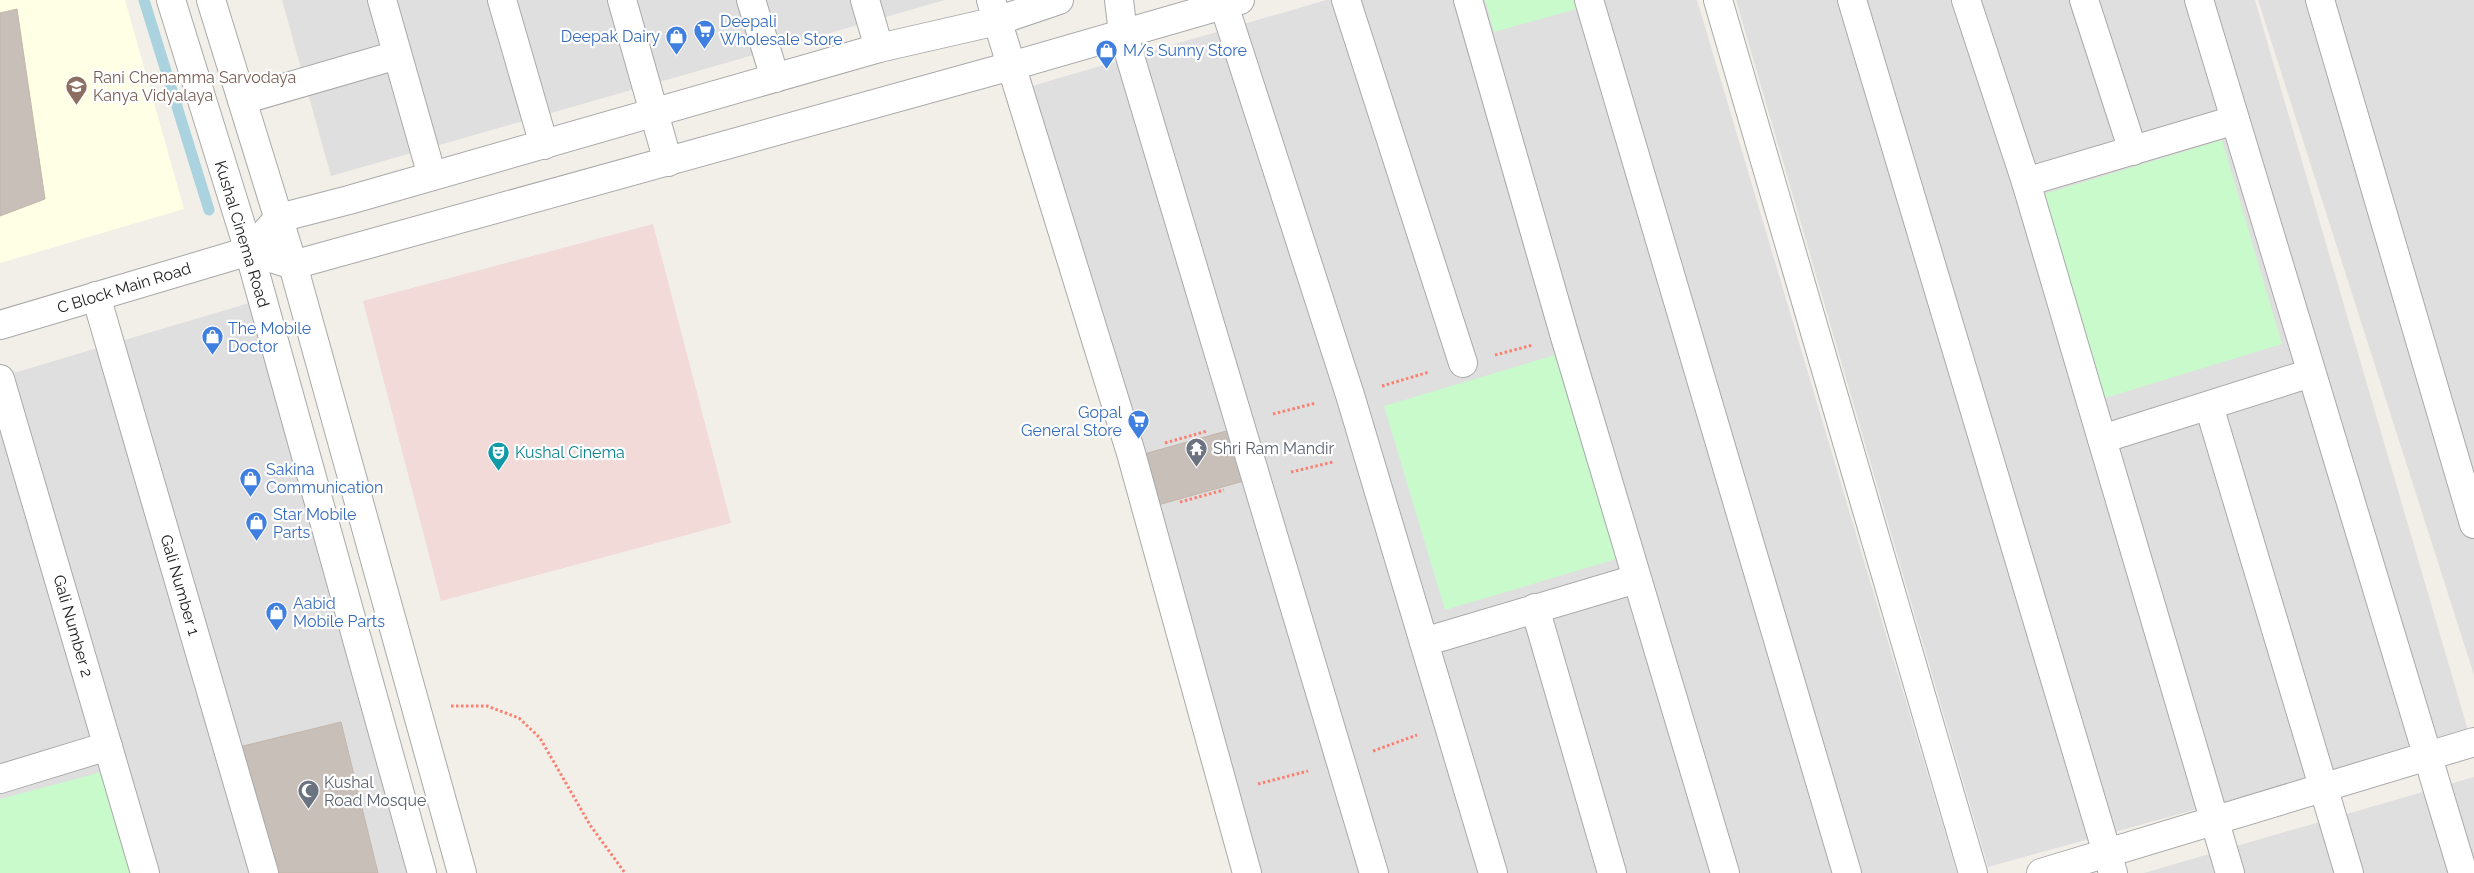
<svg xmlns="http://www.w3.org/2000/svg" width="2474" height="873" font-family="Raleway,sans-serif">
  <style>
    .residential { fill: #e0dfdf }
    .commercial { fill: #f2dad9 }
    .education { fill: #ffffe5 }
    .park { fill: #c8facc }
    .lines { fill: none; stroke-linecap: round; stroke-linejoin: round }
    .stream { stroke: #aad3df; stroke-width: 11 }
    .building { fill: #c7bfb8; stroke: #c4b6ab }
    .minor-casing { stroke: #a9a9a9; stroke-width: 30 }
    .path { stroke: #fa8072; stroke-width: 3; stroke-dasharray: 2.5 2.5; stroke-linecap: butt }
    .minor { stroke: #fff; stroke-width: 28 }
    .labels { text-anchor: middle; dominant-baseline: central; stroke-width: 4.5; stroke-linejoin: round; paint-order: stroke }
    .shop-label { font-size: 16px; fill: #366cbe; stroke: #fff; text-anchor: start }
    .education-label { font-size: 16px; fill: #785e54; stroke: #fff; text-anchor: start }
    .street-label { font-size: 16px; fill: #222; stroke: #fff }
    .worship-label { font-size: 16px; fill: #5b616d; stroke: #fff; text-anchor: start }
    .culture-label { font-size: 16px; fill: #0d838f; stroke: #fff; text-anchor: start }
  </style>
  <rect width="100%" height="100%" fill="#f2efe9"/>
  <g class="residential">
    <path d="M282 0H945L331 176Z"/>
    <path d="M1326 0H1697L1957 873H1259L1032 86Z"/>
    <path d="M1736 0H2255L2469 734 1988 867Z"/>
    <path d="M2258 0H2474V675Z"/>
    <path d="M266 298 420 873H0V377Z"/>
    <path d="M2474 777V873H2144Z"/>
  </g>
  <path class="commercial" d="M653 224 731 523 441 601 363 301Z"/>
  <path class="education" d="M0 0H125L184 209 0 263Z"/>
  <g class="park">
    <path d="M1485 0H1577L1580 8 1494 32Z"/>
    <path d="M2222 140 2282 344 2105 398 2044 194Z"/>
    <path d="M1562 353 1623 557 1445 610 1384 406Z"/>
    <path d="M102 772 134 873H0V799Z"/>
  </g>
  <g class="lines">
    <path class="stream" d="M144 0 209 210"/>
  </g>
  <g class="building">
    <path d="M17 9 45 199 0 216V13Z"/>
    <path d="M1237 428 1251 479 1158 505 1144 454Z"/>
    <path d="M341 722 378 873H270L239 747Z"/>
  </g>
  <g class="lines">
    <defs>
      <g id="minor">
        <path d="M171 0 249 251 422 873"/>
        <path d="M211 0 293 265 462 873"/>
        <path d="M382 0 432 176"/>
        <path d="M502 0 544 145"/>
        <path d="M622 0 668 162"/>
        <path d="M751 0 775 78"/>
        <path d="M865 0 879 48"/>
        <path d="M991 0 1131 453 1247 873"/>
        <path d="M1119 0 1123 33 1374 873"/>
        <path d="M1346 0 1463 363"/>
        <path d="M1468 0 1565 337 1725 873"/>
        <path d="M1589 0 1847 873"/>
        <path d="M1718 0 1973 873"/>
        <path d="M1852 0 2113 873"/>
        <path d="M1966 0 2026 182 2230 873"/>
        <path d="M2084 0 2133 151"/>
        <path d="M2199 0 2463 873"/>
        <path d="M2320 0 2474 524"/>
        <path d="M1224 5 1350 395 1493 873"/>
        <path d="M242 100 397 55"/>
        <path d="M2026 182 2235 120"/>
        <path d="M267 231 279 218 349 200 879 48 997 21 1059 0"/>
        <path d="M249 251 293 265 1011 66 1240 0"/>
        <path d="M96 296 264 873"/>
        <path d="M0 325 249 251"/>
        <path d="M0 379 145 873"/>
        <path d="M2209 406 2349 873"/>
        <path d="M2102 439 2311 373"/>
        <path d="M1535 608 1612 873"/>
        <path d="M1424 642 1636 579"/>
        <path d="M0 779 108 746"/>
        <path d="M2041 873 2474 742"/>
      </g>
    </defs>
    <use href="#minor" class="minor-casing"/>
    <g class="path">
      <path d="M1495 355 1533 345"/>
      <path d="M1382 386 1429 372"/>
      <path d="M1273 414 1316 403"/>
      <path d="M1165 443 1207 431"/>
      <path d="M1291 472 1333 462"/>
      <path d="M1180 502 1224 490"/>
      <path d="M451 706H487L519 718 540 738 590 825 625 873"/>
      <path d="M1373 751 1417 735"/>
      <path d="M1258 784 1308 771"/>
    </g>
    <use href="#minor" class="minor"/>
  </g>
  <defs>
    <symbol id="supermarket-pin" viewBox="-11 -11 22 30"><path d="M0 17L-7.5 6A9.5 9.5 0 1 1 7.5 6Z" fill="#3f7fe0" stroke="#fff"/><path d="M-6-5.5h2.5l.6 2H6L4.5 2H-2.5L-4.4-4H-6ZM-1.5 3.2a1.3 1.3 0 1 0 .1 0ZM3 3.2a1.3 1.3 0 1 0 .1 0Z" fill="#fff"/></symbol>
    <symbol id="shop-pin" viewBox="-11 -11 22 30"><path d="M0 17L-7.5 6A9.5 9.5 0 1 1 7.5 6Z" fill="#3f7fe0" stroke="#fff"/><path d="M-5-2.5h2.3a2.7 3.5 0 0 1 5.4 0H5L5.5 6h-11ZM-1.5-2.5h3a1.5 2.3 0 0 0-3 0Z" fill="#fff"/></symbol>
    <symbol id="school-pin" viewBox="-11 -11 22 30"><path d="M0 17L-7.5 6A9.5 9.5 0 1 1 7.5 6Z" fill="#8d6e63" stroke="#fff"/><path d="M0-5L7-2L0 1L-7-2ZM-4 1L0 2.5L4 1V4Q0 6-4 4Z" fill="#fff"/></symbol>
    <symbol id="temple-pin" viewBox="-11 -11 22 30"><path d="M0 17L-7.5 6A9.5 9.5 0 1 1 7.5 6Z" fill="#6b7280" stroke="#fff"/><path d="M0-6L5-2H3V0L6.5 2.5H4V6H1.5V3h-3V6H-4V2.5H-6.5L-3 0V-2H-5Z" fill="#fff"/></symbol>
    <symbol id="theatre-pin" viewBox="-11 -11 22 30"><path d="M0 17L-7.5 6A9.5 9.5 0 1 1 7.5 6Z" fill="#0f9aa8" stroke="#fff"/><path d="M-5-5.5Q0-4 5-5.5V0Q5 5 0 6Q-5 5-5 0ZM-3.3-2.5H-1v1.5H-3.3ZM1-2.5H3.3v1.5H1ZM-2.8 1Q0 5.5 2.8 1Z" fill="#fff"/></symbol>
    <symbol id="mosque-pin" viewBox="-11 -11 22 30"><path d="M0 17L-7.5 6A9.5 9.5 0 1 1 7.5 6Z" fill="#6b7280" stroke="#fff"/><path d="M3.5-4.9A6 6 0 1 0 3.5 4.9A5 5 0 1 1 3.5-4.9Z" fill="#fff"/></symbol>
  </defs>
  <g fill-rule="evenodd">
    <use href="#supermarket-pin" x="692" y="18" width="25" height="34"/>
    <use href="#shop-pin" x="664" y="24" width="25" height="34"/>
    <use href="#shop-pin" x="1094" y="38" width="25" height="34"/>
    <use href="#school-pin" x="64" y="74" width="25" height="34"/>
    <use href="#shop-pin" x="200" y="324" width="25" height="34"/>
    <use href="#supermarket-pin" x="1126" y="408" width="25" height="34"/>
    <use href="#temple-pin" x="1184" y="436" width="25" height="34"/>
    <use href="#theatre-pin" x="486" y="440" width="25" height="34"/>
    <use href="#shop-pin" x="238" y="466" width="25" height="34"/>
    <use href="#shop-pin" x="244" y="510" width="25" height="34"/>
    <use href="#shop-pin" x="264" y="600" width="25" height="34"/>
    <use href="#mosque-pin" x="296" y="778" width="25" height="34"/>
  </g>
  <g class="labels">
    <g class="shop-label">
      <text x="720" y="21">Deepali<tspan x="720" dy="18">Wholesale Store</tspan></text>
      <text x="660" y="36" text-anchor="end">Deepak Dairy</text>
      <text x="1123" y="50">M/s Sunny Store</text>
      <text x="228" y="328">The Mobile<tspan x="228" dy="18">Doctor</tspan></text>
      <text x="1122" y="412" text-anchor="end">Gopal<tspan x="1122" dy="18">General Store</tspan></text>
      <text x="266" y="469">Sakina<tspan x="266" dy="18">Communication</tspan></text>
      <text x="273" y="514">Star Mobile<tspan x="273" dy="18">Parts</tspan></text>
      <text x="293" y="603">Aabid<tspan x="293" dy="18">Mobile Parts</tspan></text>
    </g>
    <g class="education-label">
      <text x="93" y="77">Rani Chenamma Sarvodaya<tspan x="93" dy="18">Kanya Vidyalaya</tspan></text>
    </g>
    <g class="street-label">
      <text transform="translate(242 234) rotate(73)">Kushal Cinema Road</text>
      <text transform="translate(124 288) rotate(-17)">C Block Main Road</text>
      <text transform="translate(180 585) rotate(74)">Gali Number 1</text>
      <text transform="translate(73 626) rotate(74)">Gali Number 2</text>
    </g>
    <g class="worship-label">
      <text x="1213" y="448">Shri Ram Mandir</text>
      <text x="324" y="782">Kushal<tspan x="324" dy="18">Road Mosque</tspan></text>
    </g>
    <g class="culture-label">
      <text x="515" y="452">Kushal Cinema</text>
    </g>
  </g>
</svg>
